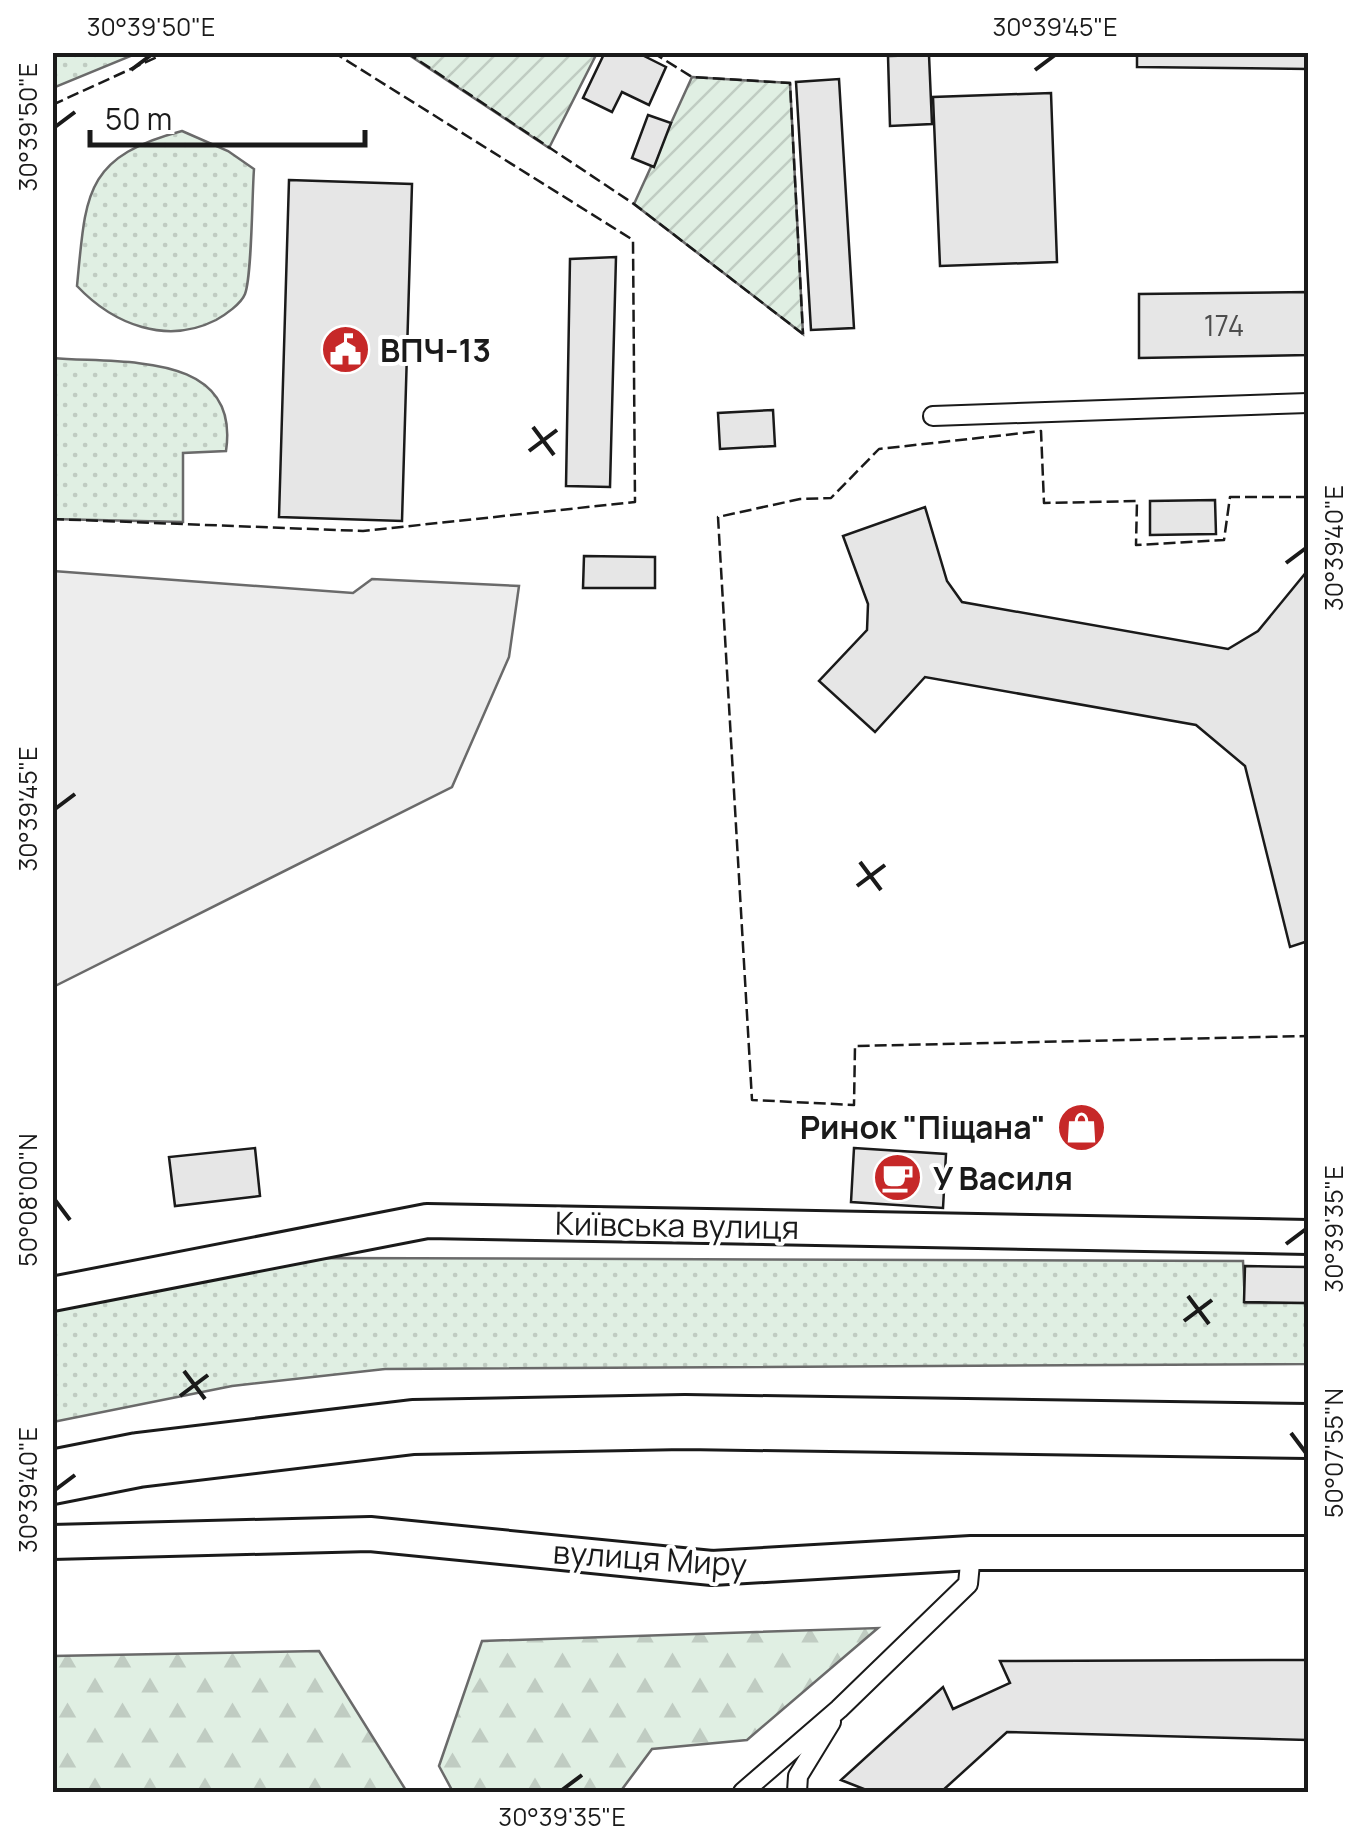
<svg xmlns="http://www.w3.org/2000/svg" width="1361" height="1845" font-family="Manrope,sans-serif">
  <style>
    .grass { fill: url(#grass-dots); stroke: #6a6a6a; stroke-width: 2.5 }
    .forest { fill: url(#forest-firs); stroke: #6a6a6a; stroke-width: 2.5 }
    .garden { fill: url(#garden-furrows); stroke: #6a6a6a; stroke-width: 2.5 }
    .parking { fill: #ededed; stroke: #6a6a6a; stroke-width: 2.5 }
    .building { fill: #e6e6e6; stroke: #1a1a1a; stroke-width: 2.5 }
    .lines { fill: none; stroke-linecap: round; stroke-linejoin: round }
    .lane-casing { stroke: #1a1a1a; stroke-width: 22 }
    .street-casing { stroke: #1a1a1a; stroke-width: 38 }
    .primary-casing { stroke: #1a1a1a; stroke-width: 58 }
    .lane { stroke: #fff; stroke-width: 18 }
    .street { stroke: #fff; stroke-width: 32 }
    .primary { stroke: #fff; stroke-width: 52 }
    .fence { stroke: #1a1a1a; stroke-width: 2.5; stroke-dasharray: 12 5; stroke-linecap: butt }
    .ticks { fill: none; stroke: #1a1a1a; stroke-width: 4 }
    .labels { text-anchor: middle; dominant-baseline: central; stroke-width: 8; stroke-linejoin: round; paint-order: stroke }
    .number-label { font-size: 28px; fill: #4d4d4d }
    .poi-label { font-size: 32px; font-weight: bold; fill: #1a1a1a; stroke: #fff; text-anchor: start }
    .street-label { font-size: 32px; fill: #1a1a1a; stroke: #fff }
    .neatline { fill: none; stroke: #1a1a1a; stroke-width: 4 }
    .ticks-label { font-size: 25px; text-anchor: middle; fill: #1a1a1a }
  </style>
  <defs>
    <pattern id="grass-dots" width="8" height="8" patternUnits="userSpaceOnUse" patternTransform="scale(2.5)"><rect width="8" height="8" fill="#e0efe3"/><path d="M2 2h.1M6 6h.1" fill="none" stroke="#c0ccc2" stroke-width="1.8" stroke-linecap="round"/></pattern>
    <pattern id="forest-firs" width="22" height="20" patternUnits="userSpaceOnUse" patternTransform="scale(2.5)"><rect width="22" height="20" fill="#e0efe3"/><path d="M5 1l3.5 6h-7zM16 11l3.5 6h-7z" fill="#c0ccc2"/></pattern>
    <pattern id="garden-furrows" width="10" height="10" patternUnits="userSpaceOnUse" patternTransform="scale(2.5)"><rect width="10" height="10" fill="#e0efe3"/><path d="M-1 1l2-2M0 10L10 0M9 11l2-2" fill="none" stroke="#c0ccc2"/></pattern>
  </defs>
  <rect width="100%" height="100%" fill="#fff"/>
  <g class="grass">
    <path d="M53 52H138V53L53 88Z"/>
    <path d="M182 131 228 151 254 169C252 194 252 276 245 294 241 304 225 315 216 320 167 345 114 325 77 286 86 195 83 157 182 131Z"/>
    <path d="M53 358C120 364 241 350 226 451L183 453V522L53 519Z"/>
    <path d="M322 1258 1243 1261 1245 1303H1308V1364L385 1369 232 1386 53 1422V1310Z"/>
  </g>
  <g class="forest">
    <path d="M878 1628 747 1740 652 1749 620 1792H453L439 1766 482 1641Z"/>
    <path d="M319 1651 407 1792H53V1656Z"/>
  </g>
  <g class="garden">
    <path d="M406 53H597L549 148Z"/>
    <path d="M692 77 790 83 803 334 634 204Z"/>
  </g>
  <path class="parking" d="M53 571 353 593 372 579 519 586 509 657 452 787 53 987Z"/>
  <g class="building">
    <path d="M605 52H636L666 67 649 105 622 92 612 112 583 98Z"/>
    <path d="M1137 52H1308V69L1137 67Z"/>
    <path d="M929 55 932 124 890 126 888 56Z"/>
    <path d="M839 79 854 328 811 330 796 82Z"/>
    <path d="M1051 93 1057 262 940 266 933 97Z"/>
    <path d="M648 115 671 123 654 167 632 158Z"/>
    <path d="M289 180 412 184 402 521 279 517Z"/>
    <path d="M616 257 610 487 566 486 570 259Z"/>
    <path d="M1308 292V355L1139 358V294Z"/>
    <path d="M773 410 775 446 720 449 718 413Z"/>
    <path d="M1215 500 1216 534 1150 535V501Z"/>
    <path d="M925 507 947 581 962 602 1228 649 1258 631 1308 570V941L1290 947 1245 766 1196 725 925 677 875 732 819 681 867 630 868 604 843 536Z"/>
    <path d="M584 556 655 557V588H583Z"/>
    <path d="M255 1148 260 1196 175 1206 169 1157Z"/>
    <path d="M854 1148 946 1154 943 1208 851 1202Z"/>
    <path d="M1245 1266 1308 1267V1303L1244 1302Z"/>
    <path d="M1308 1660V1740L1007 1732 941 1792H863L864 1789 841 1780 943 1687 953 1709 1010 1683 1000 1661Z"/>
  </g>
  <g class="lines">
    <defs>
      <g id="lane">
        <path d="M933 416 1308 403"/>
        <path d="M743 1792 839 1709 968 1584 971 1553"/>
        <path d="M797 1792 798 1776 831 1722"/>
      </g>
      <g id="street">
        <path d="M52 1294 427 1221 1308 1237"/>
        <path d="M52 1542 370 1534 712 1568 971 1553H1308"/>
      </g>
      <path id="primary" d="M52 1477 138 1460 413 1427 685 1422 1308 1431"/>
    </defs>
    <use href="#lane" class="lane-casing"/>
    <use href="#street" class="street-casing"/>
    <use href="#primary" class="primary-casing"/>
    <use href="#lane" class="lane"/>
    <use href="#street" class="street"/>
    <use href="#primary" class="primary"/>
    <g class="fence">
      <path d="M406 52 634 204 803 334"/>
      <path d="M652 52 692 77 790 83 803 334"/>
      <path d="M52 105 168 52"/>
      <path d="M1308 497H1230L1224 540 1136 545 1137 501 1044 503 1041 431 879 449 831 498 800 499 718 517 752 1100 854 1105 855 1046 1308 1036"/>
      <path d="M52 519 363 531 635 502 633 240 333 52"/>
    </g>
  </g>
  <path class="ticks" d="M131 70 151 55M1035 70 1055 55M55 127 75 112M533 427 554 455M529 451 557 430M1286 563 1306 548M55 809 75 794M860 862 881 890M857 886 885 865M55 1200 70 1220M1286 1244 1306 1229M1188 1296 1209 1324M1184 1321 1212 1300M184 1371 205 1399M180 1396 208 1375M1291 1433 1306 1453M55 1490 75 1475M562 1790 582 1775"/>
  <defs>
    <symbol id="civic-disc" viewBox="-11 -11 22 22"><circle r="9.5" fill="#c62828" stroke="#fff"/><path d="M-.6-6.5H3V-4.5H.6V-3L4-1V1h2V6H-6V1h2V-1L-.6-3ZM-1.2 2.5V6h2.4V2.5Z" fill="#fff"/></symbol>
    <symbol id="shop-disc" viewBox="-11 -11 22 22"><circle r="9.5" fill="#c62828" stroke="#fff"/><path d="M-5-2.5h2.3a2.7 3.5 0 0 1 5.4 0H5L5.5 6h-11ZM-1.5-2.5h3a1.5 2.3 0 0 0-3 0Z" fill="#fff"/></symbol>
    <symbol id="cafe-disc" viewBox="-11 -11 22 22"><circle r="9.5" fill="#c62828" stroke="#fff"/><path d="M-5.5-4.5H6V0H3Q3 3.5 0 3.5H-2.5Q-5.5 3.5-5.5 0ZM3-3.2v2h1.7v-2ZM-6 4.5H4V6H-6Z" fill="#fff"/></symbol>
  </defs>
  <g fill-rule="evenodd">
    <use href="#civic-disc" x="318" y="322" width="55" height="55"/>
    <use href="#shop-disc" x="1054" y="1100" width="55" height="55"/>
    <use href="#cafe-disc" x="870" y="1150" width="55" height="55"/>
  </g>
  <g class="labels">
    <g class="number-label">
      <text x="1224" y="325">174</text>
    </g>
    <g class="poi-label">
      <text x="380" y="350">ВПЧ-13</text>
      <text x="1046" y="1127" text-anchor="end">Ринок "Піщана"</text>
      <text x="933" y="1178">У Василя</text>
    </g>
    <g class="street-label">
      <text transform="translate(677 1225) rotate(1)">Київська вулиця</text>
      <text transform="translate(650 1558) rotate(4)">вулиця Миру</text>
    </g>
  </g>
  <rect width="1361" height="1845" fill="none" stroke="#ffffff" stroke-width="110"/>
  <path d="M90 130v15h275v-15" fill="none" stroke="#1a1a1a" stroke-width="5"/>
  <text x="105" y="130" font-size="30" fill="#1a1a1a" stroke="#ffffff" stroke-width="8" paint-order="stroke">50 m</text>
  <rect x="55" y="55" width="1251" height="1735" class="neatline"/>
  <g class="ticks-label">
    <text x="151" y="36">30°39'50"E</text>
    <text x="1055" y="36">30°39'45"E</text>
    <text transform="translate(28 127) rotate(-90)" y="9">30°39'50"E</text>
    <text transform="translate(1334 548) rotate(-90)" y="9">30°39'40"E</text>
    <text transform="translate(28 809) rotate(-90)" y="9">30°39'45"E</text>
    <text transform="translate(28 1200) rotate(-90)" y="9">50°08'00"N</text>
    <text transform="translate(1334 1229) rotate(-90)" y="9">30°39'35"E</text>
    <text transform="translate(1334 1453) rotate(-90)" y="9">50°07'55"N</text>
    <text transform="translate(28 1490) rotate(-90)" y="9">30°39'40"E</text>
    <text x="562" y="1826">30°39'35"E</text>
  </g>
</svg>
